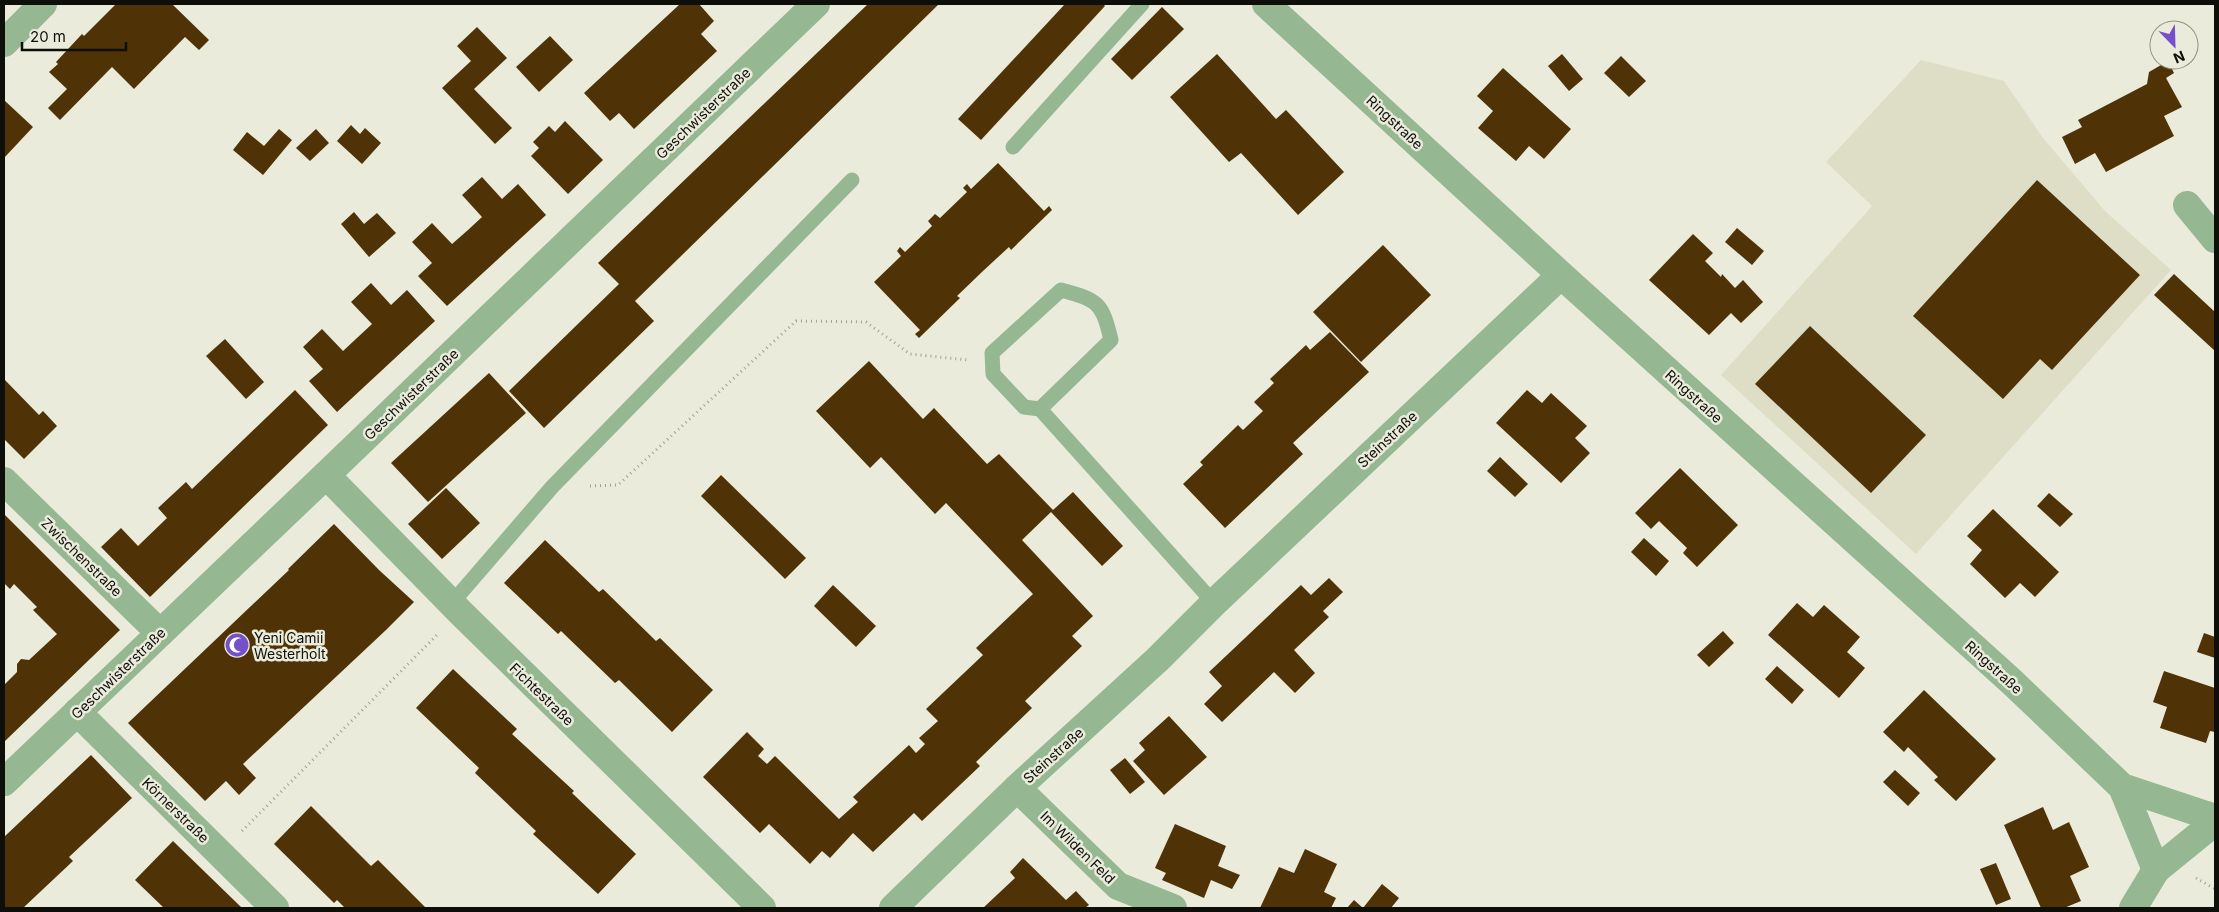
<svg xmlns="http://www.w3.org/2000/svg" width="2219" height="912" font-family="Inter,sans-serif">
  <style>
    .built { fill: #dedec7 }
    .building { fill: #4f3306 }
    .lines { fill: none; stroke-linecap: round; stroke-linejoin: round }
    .path { stroke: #a0a194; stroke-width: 3; stroke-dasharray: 1 4; stroke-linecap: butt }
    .service { stroke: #95b892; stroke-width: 15 }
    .minor { stroke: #95b892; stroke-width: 28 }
    .labels { text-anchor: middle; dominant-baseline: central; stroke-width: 5; stroke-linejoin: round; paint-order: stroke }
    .street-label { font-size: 14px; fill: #0f0f09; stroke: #eaebda }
    .poi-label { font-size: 14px; fill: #0f0f09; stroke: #eaebda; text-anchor: start }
  </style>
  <rect width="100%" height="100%" fill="#eaebda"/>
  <path class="built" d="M1921 60 2004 81 2043 138 2105 211 2171 270 1916 554 1721 375 1872 206 1826 162Z"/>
  <g class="building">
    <path d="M116 4H174L173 5 209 40 199 50 185 37 134 89 112 67 60 120 48 108 67 89 49 72 58 64 56 62 82 34 84 36Z"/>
    <path d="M680 4H699L714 21 701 34 717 51 634 129 619 113 610 121 584 93Z"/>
    <path d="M868 4H939L635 301 654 321 544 428 509 391 619 284 598 263Z"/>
    <path d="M1065 4H1103L1105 6 981 140 958 119Z"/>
    <path d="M1162 7 1184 29 1132 80 1111 59Z"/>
    <path d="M477 27 507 58 474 89 512 128 495 144 442 88 471 61 457 46Z"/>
    <path d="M550 36 573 60 539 92 516 67Z"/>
    <path d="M1217 54 1276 119 1286 110 1344 172 1298 215 1241 153 1229 162 1170 97Z"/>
    <path d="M1562 54 1583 79 1569 91 1548 66Z"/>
    <path d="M1621 56 1646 81 1629 97 1604 73Z"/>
    <path d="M2168 61 2174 73 2166 78 2182 107 2164 116 2174 136 2106 172 2095 153 2075 164 2062 137 2082 127 2078 120 2147 84 2149 72Z"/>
    <path d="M1503 68 1571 129 1544 159 1529 146 1516 161 1478 128 1493 111 1477 96Z"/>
    <path d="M4 100 33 127 4 158Z"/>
    <path d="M565 121 603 160 568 194 531 156 539 148 533 142 549 126 555 132Z"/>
    <path d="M351 125 360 134 365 128 381 143 362 164 337 141Z"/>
    <path d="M279 129 292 140 263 175 233 150 247 132 264 146Z"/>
    <path d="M316 129 329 143 310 161 296 148Z"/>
    <path d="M998 163 1044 211 1049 206 1052 210 1011 250 1009 247 983 271 957 296 960 298 919 338 915 334 920 330 874 282 901 256 897 251 900 247 905 252 932 226 928 221 935 214 940 218 967 192 963 188 967 184 971 189Z"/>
    <path d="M482 177 502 199 518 184 546 215 447 306 418 276 432 263 412 242 432 223 452 244 468 230 482 217 462 195Z"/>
    <path d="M2037 180 2140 275 2052 370 2040 359 2003 399 1913 316Z"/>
    <path d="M354 212 364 224 377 213 396 233 369 257 341 224Z"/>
    <path d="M1737 228 1764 251 1752 265 1725 242Z"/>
    <path d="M1693 234 1713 253 1705 261 1721 277 1722 274 1735 288 1743 280 1763 302 1741 323 1731 313 1709 335 1649 280Z"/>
    <path d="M1383 245 1431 295 1361 362 1313 312Z"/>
    <path d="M2174 274 2215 312V351L2154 295Z"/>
    <path d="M371 283 391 305 407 290 435 321 337 412 309 381 323 369 303 347 322 329 343 351 372 324 351 302Z"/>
    <path d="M1810 326 1926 435 1871 493 1755 384Z"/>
    <path d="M1330 332 1369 372 1293 443 1303 454 1225 528 1183 484 1203 465 1200 462 1238 425 1243 430 1263 411 1254 402 1274 383 1270 379 1306 345 1310 350Z"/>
    <path d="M225 339 264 382 246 399 206 356Z"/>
    <path d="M869 361 923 419 934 408 987 464 999 454 1053 510 1073 492 1123 546 1102 566 1051 512 1022 540 1093 616 1072 636 1082 646 1025 701 1032 708 976 762 980 766 922 821 914 813 873 852 853 833 830 858 822 851 810 864 769 824 760 833 703 777 747 732 764 749 758 756 767 764 775 756 839 819 858 802 853 797 909 745 916 753 925 744 919 738 938 721 926 709 983 655 976 648 1033 594 946 503 935 514 881 457 870 468 816 411Z"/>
    <path d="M489 373 526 413 428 502 391 463Z"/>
    <path d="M4 379 39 415 43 411 57 426 24 459 4 439Z"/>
    <path d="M295 390 328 425 150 597 101 547 121 528 138 546 167 518 158 508 186 482 192 489Z"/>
    <path d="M1527 390 1542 403 1551 393 1587 426 1575 438 1590 453 1561 483 1496 423Z"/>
    <path d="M1500 457 1528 484 1515 497 1487 471Z"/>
    <path d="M1680 468 1738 525 1697 567 1683 553 1687 548 1659 521 1651 529 1635 513Z"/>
    <path d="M721 475 806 558 785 579 701 496Z"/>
    <path d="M446 488 480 523 442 559 408 524Z"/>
    <path d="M2049 493 2073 514 2060 527 2037 506Z"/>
    <path d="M1993 509 2059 572 2035 597 2020 583 2005 598 1970 564 1982 550 1967 536Z"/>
    <path d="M4 514 120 630 4 742V685L17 672V664L21 659 29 660 57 634 33 610 37 607 14 584 10 589 4 583Z"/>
    <path d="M334 524 379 570 414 602 386 630 243 764 256 778 239 795 226 781 205 801 128 723 289 570 288 569Z"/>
    <path d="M1644 538 1669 561 1656 576 1631 552Z"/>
    <path d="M545 540 599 592 603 589 656 641 660 638 713 690 672 732 619 680 615 683 561 631 558 634 504 583Z"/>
    <path d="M1329 578 1343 592 1323 611 1329 617 1294 650 1315 673 1295 693 1274 672 1222 722 1204 704 1222 686 1209 672 1301 585 1311 595Z"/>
    <path d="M833 585 876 626 856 647 814 606Z"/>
    <path d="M1797 603 1813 617 1824 605 1860 637 1847 652 1865 668 1839 698 1768 635Z"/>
    <path d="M1723 631 1734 643 1709 667 1697 655Z"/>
    <path d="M2204 633 2215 637V658L2197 652Z"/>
    <path d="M1777 666 1804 690 1792 704 1765 679Z"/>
    <path d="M453 669 517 729 512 734 574 791 572 793 636 854 598 894 533 834 536 831 475 773 479 768 416 708Z"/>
    <path d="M2164 671 2215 688V732L2210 731 2206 743 2160 728 2167 707 2153 702Z"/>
    <path d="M1924 690 1996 759 1956 801 1934 780 1938 777 1908 747 1904 752 1883 732Z"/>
    <path d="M1169 716 1207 757 1164 795 1133 761 1145 750 1139 743Z"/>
    <path d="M91 755 132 798 69 857 73 861 23 908H4V837Z"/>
    <path d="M1125 758 1145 782 1130 794 1110 770Z"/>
    <path d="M1895 770 1920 793 1908 806 1883 782Z"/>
    <path d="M311 806 371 866 378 860 426 908H345L337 900 334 903 274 844Z"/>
    <path d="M2043 807 2053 830 2069 822 2089 867 2070 876 2081 901 2064 908H2041L2004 825Z"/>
    <path d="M1175 824 1226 846 1218 866 1240 875 1232 889 1211 880 1204 898 1162 880 1166 873 1155 868Z"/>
    <path d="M173 841 242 908H164L135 880Z"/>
    <path d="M1305 849 1337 864 1324 892 1336 898 1331 908H1260L1279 867 1294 873Z"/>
    <path d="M1023 858 1066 900 1076 891 1089 905 1085 908H983L1015 878 1010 872Z"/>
    <path d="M1996 863 2011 899 1996 905 1980 869Z"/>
    <path d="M1382 884 1399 898 1391 908H1347L1354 900 1363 908Z"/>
  </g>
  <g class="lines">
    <g class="path">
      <path d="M590 486 618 485 796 321 866 322 910 354 968 360"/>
      <path d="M242 831 438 634"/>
      <path d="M2196 878 2215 889"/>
    </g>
    <g class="service">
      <path d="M1013 147 1142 4"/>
      <path d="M1040 409 1024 407 993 374 992 353 1061 290C1098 300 1102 302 1111 340L1040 409 1214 603"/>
      <path d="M451 604 552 487 852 180"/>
    </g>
    <g class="minor">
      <path d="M1266 4 1561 275 2012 682 2122 787 2156 870"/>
      <path d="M4 43 43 4"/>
      <path d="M2187 205 2215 239"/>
      <path d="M326 475 460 612 762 908"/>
      <path d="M4 481 160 633"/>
      <path d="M77 712 275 908"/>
      <path d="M4 782 326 475 816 4"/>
      <path d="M2122 787 2215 818"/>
      <path d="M1017 788 1118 886 1173 908"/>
      <path d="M893 908 1017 788 1158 659 1214 603 1561 275"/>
      <path d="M2133 908 2156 870 2215 822"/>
    </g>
  </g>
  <defs>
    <symbol id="mosque-disc" viewBox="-11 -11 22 22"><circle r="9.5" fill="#7451ca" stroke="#eaebda"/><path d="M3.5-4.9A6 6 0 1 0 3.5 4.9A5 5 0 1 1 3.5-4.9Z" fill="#fff"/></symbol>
  </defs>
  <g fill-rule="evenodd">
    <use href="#mosque-disc" x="223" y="631" width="28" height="28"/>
  </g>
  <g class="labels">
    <g class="street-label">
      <text transform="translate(703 113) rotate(-44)">Geschwisterstraße</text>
      <text transform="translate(1395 122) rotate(43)">Ringstraße</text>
      <text transform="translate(411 394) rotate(-44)">Geschwisterstraße</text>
      <text transform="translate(1694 396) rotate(42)">Ringstraße</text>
      <text transform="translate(1387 439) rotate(-43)">Steinstraße</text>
      <text transform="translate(82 557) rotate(44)">Zwischenstraße</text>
      <text transform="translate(1994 667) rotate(42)">Ringstraße</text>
      <text transform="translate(118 673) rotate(-44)">Geschwisterstraße</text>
      <text transform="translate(542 694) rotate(44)">Fichtestraße</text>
      <text transform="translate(1053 755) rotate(-42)">Steinstraße</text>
      <text transform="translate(176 810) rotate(44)">Körnerstraße</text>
      <text transform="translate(1078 847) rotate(44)">Im Wilden Feld</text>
    </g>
    <g class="poi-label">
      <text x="254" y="637">Yeni Camii<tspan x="254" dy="16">Westerholt</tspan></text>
    </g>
  </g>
  <rect width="2219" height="912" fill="none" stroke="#0f0f09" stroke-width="10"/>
  <g transform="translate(2174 45) rotate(157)"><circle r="24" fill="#eaebda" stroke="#929386"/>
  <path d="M0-4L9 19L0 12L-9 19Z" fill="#7451ca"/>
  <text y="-8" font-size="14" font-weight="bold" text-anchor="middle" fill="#0f0f09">N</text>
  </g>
  <path d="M22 42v8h104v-8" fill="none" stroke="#0f0f09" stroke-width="2.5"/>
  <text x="30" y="42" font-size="15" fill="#0f0f09" stroke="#eaebda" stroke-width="4" paint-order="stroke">20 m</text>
</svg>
